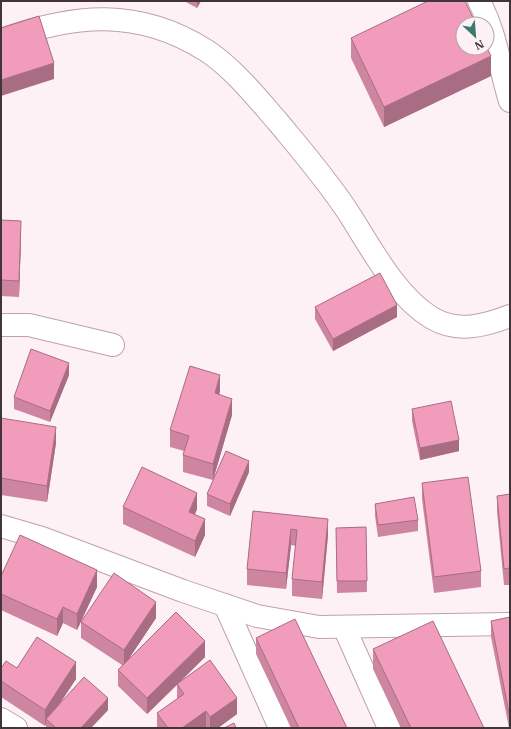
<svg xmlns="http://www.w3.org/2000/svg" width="511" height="729" font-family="'IBM Plex Serif',serif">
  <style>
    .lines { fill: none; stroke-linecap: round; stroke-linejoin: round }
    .minor-casing { stroke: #bea2ab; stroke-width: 24 }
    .secondary-casing { stroke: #bea2ab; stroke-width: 24 }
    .minor { stroke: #fff; stroke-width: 22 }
    .secondary { stroke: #fff; stroke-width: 22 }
    .wall { fill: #ce86a0 }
    .shaded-wall { fill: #a86d82 }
    .building { fill: #f09cba; stroke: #a86d82 }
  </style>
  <rect width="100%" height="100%" fill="#fdf1f5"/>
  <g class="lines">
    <defs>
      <g id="minor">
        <path d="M1 40C74 14 138 7 207 51 234 69 257 98 278 122 302 151 327 180 348 212 370 246 396 297 432 318 457 333 485 326 510 316"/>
        <path d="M1 325H29L113 345"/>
        <path d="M225 605 280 728"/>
        <path d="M344 627 389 728"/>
        <path d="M1 719 16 728"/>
      </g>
      <g id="secondary">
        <path d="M479 1C497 35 499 66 510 101"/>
        <path d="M1 526 42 538 183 591 257 616 319 627 510 624"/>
      </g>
    </defs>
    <use href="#minor" class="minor-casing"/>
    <use href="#secondary" class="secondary-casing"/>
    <use href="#minor" class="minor"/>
    <use href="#secondary" class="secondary"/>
  </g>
  <g class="wall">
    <path d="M184 1H201L197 8Z"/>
    <path d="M351 38 491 76 384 127 351 58Z"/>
    <path d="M1 220 21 237 19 297 1 296Z"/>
    <path d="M315 307 397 317 333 351 315 319Z"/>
    <path d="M69 375 50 422 14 409V397Z"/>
    <path d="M220 391 219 395 232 415 213 480 183 472V455L184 451 170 447V430Z"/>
    <path d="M412 409 459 451 420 460 412 421Z"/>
    <path d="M1 418 56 443 47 502 1 495Z"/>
    <path d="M249 472 230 516 207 506V494Z"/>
    <path d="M422 483 481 571V587L434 593 422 499Z"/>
    <path d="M510 494V585H504L497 512V496Z"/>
    <path d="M375 504 418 520V531L378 537 375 516Z"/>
    <path d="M123 507 197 509 195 514 205 535 195 557 123 524Z"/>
    <path d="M253 511 328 535 322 599 292 596V579L296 546 291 545 286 589 247 585V569Z"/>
    <path d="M366 527 367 592 337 593 336 528Z"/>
    <path d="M1 576 97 587 77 630 63 623 57 636 1 610Z"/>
    <path d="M510 617V728H509L491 637V621Z"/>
    <path d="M156 618 128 660 205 657 179 683 237 714 218 728H206V727L205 728H157V713L177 699V685L147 714 118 686V670L122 665 81 638V622Z"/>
    <path d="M256 638 347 728H291L256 654Z"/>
    <path d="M373 649 484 728H401L373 669Z"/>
    <path d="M1 668H17L76 679 59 705 108 710 91 728H46V724L45 726 1 697Z"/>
  </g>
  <g class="shaded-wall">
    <path d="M197 1H201L197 8Z"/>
    <path d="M491 56V76L384 127V107Z"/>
    <path d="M54 63V79L1 96V80Z"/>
    <path d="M21 221V237L19 297V281Z"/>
    <path d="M397 305V317L333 351V339Z"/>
    <path d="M69 363V375L50 422V411Z"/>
    <path d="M220 375V391L215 410V393Z"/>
    <path d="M232 399V415L213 480V464Z"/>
    <path d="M56 427V443L47 502V486Z"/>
    <path d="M459 440V451L420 460V448Z"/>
    <path d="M249 461V472L230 516V504Z"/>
    <path d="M197 493V509L189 528V512Z"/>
    <path d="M205 519V535L195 557V541Z"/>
    <path d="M328 519V535L322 599V582Z"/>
    <path d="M291 529V545L286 589V573Z"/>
    <path d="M97 570V587L77 630V614Z"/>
    <path d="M156 602V618L124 666V650Z"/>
    <path d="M63 607V623L57 636V619Z"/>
    <path d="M205 641V657L147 714V698Z"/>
    <path d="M76 662V679L48 721 46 719V724L45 726V710Z"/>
    <path d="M108 698V710L91 728H81Z"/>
    <path d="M237 698V714L218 728H210V717Z"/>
    <path d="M206 711V727L205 728H182Z"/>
  </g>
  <g class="building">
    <path d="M428 1H465L476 24H463V48H487L491 56 384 107 351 38Z"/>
    <path d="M39 16 54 63 1 80V28Z"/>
    <path d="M1 220 21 221 19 281 1 280Z"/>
    <path d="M380 273 397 305 333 339 315 307Z"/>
    <path d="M31 349 69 363 50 411 14 397Z"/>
    <path d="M190 366 220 375 215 393 232 399 213 464 183 455 189 436 170 430Z"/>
    <path d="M451 401 459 440 420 448 412 409Z"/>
    <path d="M1 418 56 427 47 486 1 478Z"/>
    <path d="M226 451 249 461 230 504 207 494Z"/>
    <path d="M142 467 197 493 189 512 205 519 195 541 123 507Z"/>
    <path d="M468 477 481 571 434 577 422 483Z"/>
    <path d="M510 494V568L504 569 497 496Z"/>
    <path d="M414 497 418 520 378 525 375 504Z"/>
    <path d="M253 511 328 519 322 582 292 579 297 530 291 529 286 573 247 569Z"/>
    <path d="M366 527 367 581H337L336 528Z"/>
    <path d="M20 535 97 570 77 614 63 607 57 619 1 594V576Z"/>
    <path d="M114 573 156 602 124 650 81 622Z"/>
    <path d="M176 612 205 641 147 698 118 670Z"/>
    <path d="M510 617V718L491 621Z"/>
    <path d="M295 619 347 728H299L256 638Z"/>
    <path d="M433 621 484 728H411L373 649Z"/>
    <path d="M37 637 76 662 45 710 1 681V668L6 661 17 668Z"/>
    <path d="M210 660 237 698 210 717 206 711 182 728H168L157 713 184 694 177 684Z"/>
    <path d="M84 677 108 698 81 728H56L46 719Z"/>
    <path d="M234 723 236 728H224Z"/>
  </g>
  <rect width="511" height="729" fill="none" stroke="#413539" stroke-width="4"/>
  <g transform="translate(475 36) rotate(154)"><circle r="19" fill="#fdf1f5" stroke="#b2a6aa"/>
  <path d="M0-3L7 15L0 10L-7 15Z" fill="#397b6c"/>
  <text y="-6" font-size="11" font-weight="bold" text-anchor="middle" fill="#413539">N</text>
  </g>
</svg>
